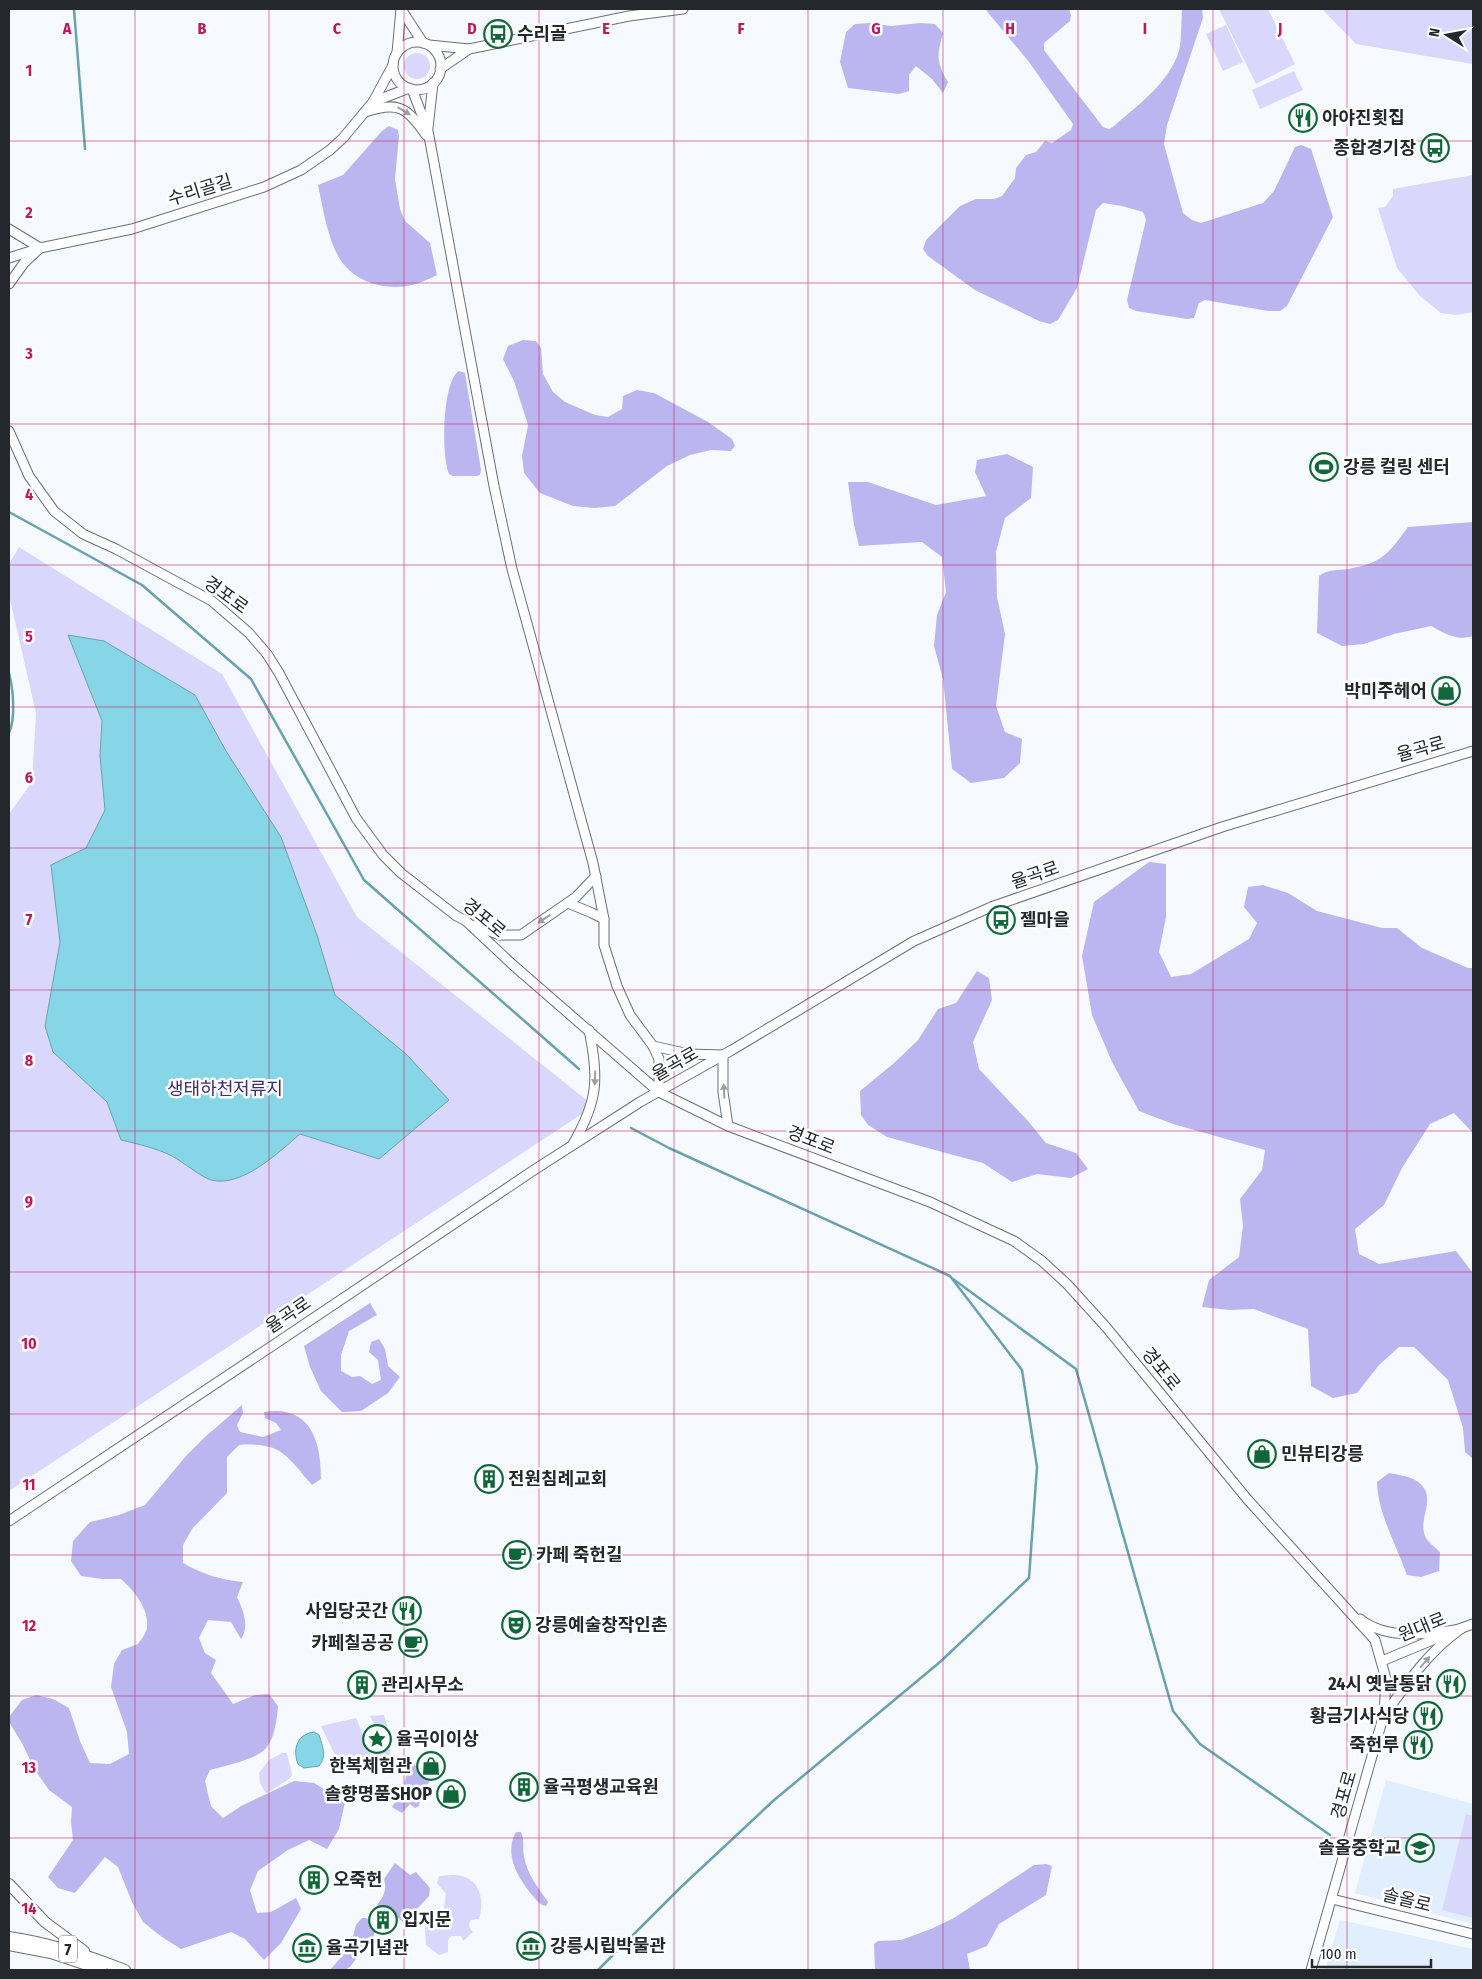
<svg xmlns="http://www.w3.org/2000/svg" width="1482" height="1979" font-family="'Fira Sans Condensed','Noto Sans KR',sans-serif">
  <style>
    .built { fill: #e0eefe }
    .green { fill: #dad7fc }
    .forest { fill: #bcb6f0 }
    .water { fill: #87d6e7; stroke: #69a2af }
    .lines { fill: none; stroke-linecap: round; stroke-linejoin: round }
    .stream { stroke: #69a2af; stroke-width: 2.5 }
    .secondary-casing { stroke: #697079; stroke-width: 11 }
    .primary-casing { stroke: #697079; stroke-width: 12 }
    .secondary { stroke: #fff; stroke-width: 9 }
    .primary { stroke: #fff; stroke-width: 10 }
    .oneway { fill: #9c9ea0 }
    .grid { fill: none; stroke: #c2185b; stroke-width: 1; stroke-opacity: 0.55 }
    .labels { text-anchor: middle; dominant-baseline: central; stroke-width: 5; stroke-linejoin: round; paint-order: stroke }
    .shield { fill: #fff; stroke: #66686b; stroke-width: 1 }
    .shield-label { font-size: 16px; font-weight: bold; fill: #24272b }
    .poi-label { font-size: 18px; font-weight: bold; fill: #24272b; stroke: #fff; text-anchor: start }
    .street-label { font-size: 18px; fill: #24272b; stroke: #fff }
    .park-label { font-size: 18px; fill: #3b2d70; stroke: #fff }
    .grid-label { font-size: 16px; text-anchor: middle; font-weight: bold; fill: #c2185b; stroke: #fff; stroke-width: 5; stroke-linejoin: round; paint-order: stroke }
  </style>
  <rect width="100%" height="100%" fill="#f6f9fd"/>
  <g class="built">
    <path d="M1386 1780 1473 1804V1924L1355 1893Z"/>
    <path d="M1340 1920 1473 1949V1970H1325Z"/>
  </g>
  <g class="green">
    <path d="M1219 9H1268L1295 64 1256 84Z"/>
    <path d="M1322 9H1473V64L1356 44Z"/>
    <path d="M1226 25 1243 62 1223 71 1206 34Z"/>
    <circle cx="417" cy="66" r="13"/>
    <path d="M1294 71 1303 90 1260 109 1252 90Z"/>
    <path d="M1473 175V312L1456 315 1441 313 1420 296 1397 268 1378 208 1385 207 1393 196V189Z"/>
    <path d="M19 547 222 674 357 917 594 1106 9 1491V814L32 782 36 713 9 595V564Z"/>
    <path d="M384 1715 389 1733 374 1735 373 1740 376 1743H379L380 1740 389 1738 390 1751 387 1772C375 1766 370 1745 366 1733L373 1729 374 1724 370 1716Z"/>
    <path d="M356 1718 377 1769 340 1765 321 1726Z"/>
    <path d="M282 1753H287L292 1775 289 1779 267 1793 265 1792 260 1783 259 1773 269 1760Z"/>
    <path d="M1466 1814 1473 1816V1918L1442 1910Z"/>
    <path d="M453 1875C478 1875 486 1897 479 1919L471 1920 469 1924 470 1929 473 1932 463 1941 461 1936H451L448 1940V1952L439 1955 426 1945 425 1928 429 1919 443 1914 446 1894 437 1883 439 1876Z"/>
  </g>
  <g class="forest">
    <path d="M985 9H1069L1071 15 1070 21 1044 43V50L1103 127 1109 129 1114 126C1138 105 1169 83 1179 51 1182 38 1181 22 1182 9H1202L1203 18 1167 125 1164 144 1183 213 1192 220 1201 223 1263 203 1274 191 1295 147 1301 145 1311 149 1333 217 1287 306 1280 311H1268L1205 300 1199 303 1194 318 1187 319 1136 311 1129 308 1127 300 1146 220 1143 212 1122 206 1103 203 1096 210 1077 288 1058 320 1050 324 1039 321 975 290 928 256 923 249 926 240 960 206 976 199H994L1002 196 1015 178 1016 168 1026 155 1036 152 1045 141 1052 143 1071 130 1073 124 1029 62Z"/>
    <path d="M870 23 891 26 920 23 935 24 943 33C937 55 936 62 948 82L943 93 932 79 916 66 909 75V91L899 94 848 88 840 62 846 32 855 24Z"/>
    <path d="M389 126 398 130 399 136 395 179 400 209 405 221 430 243 437 275C429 279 420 283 412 285 387 291 357 283 342 262 328 243 323 208 318 185L343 175 382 131Z"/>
    <path d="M523 340 536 341 541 348 543 374 553 392 565 402 595 415 608 417 622 409 623 396 637 390 654 393 708 422 732 439 735 446 731 451 711 450 690 455 667 466 615 506 595 508 573 506 540 493 524 473 522 456 528 425 514 381 503 359 508 346Z"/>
    <path d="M459 371 465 373 481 470 480 475 477 476H453L449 474C441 456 442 381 459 371Z"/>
    <path d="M1007 454 1033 467 1031 498 1005 518 996 552 997 597 1005 634 996 706 1005 732 1022 739 1020 763 1004 778 971 783 952 769 943 679 934 646 937 615 946 592 942 557 922 542 859 546 854 525 848 482H868L936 505 986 496 975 472 977 460Z"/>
    <path d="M1473 522V636C1457 641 1446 634 1431 626L1394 634 1364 644 1342 646 1317 633 1319 576C1329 568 1341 571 1353 568 1384 562 1390 551 1408 527Z"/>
    <path d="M1149 862 1166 864V917L1159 952 1171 977 1191 974 1249 939 1257 923 1244 907 1248 887 1263 885 1288 893 1317 911 1382 928H1397L1422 948 1468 968H1473V1133L1454 1113 1430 1124 1402 1168 1384 1205 1355 1229 1359 1254 1379 1264 1456 1251 1473 1273V1459L1465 1452 1463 1428 1448 1380 1414 1347H1399L1379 1365 1357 1393 1333 1398 1311 1386 1308 1329 1254 1309 1229 1310 1202 1307 1209 1280 1239 1257 1243 1226 1240 1199 1262 1170 1265 1150 1173 1124 1139 1111 1112 1062 1092 1015 1082 956 1094 902Z"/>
    <path d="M977 971 989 978 992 1000 973 1042 979 1069 1028 1121 1046 1143 1076 1153 1088 1169 1071 1178 1037 1174 1012 1182 983 1163 887 1137 868 1125 861 1115 860 1091 893 1064 918 1040 938 1009 956 1003Z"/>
    <path d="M370 1303 377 1315 349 1331 341 1355V1371L352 1377 360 1376 372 1384 381 1380 378 1360 369 1352 371 1342 379 1339 385 1349 388 1366 400 1377 388 1393 361 1411 342 1412 321 1391 310 1367 304 1346Z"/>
    <path d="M242 1405 243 1413 237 1425 240 1432 263 1437 281 1430 276 1423 265 1418 264 1412C310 1405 321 1440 321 1479L312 1485C286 1455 282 1442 239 1445L227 1457V1493L192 1529 183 1545V1563C202 1574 221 1580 243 1582L237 1597C243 1610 250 1626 241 1639L231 1622 208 1620 199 1638 205 1653 216 1660 211 1673 233 1704 255 1695 269 1694 278 1706C277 1719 275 1736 267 1747 259 1759 224 1766 210 1770L205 1781 209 1798 211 1806 223 1818 243 1805 294 1781 314 1783 345 1802 339 1829 327 1849 309 1840 288 1850 258 1871 250 1890 257 1913 271 1912 296 1898 301 1909 281 1943 264 1960 245 1939 231 1932 181 1949 162 1937 143 1922 132 1902 118 1867 105 1857 75 1893 58 1888 48 1877 73 1840 71 1821 72 1807 49 1790 35 1770 22 1743 9 1722V1717L22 1700 36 1695 53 1699 69 1708 80 1741 90 1763 110 1764 129 1754 127 1732 111 1687 114 1664 122 1650 138 1644C141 1640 147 1632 147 1627 149 1608 134 1591 121 1579H102L81 1576 71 1561 73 1541 90 1522 119 1515 145 1505 186 1456 205 1437Z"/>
    <path d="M1389 1473C1404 1476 1420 1477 1426 1492 1431 1507 1418 1522 1426 1538 1429 1543 1436 1548 1440 1552L1439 1571 1421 1577 1407 1575C1396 1544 1378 1514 1377 1482Z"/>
    <path d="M414 1764 430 1780 421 1796 419 1806 415 1808 410 1804 402 1813 392 1807 403 1789 408 1769Z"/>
    <path d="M516 1832H521C525 1841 522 1847 524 1856 527 1875 538 1887 548 1902L546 1906C540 1905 538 1902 534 1897 519 1880 503 1854 516 1832Z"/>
    <path d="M395 1863 410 1875 416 1872 430 1888 429 1896 404 1923 388 1909 385 1911 377 1905C384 1896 387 1890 384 1879Z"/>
    <path d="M1046 1864 1052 1866 1046 1895 999 1924 987 1946 967 1954 970 1970H875L874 1944 878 1941 901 1940 931 1929 954 1918 1034 1865Z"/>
    <path d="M362 1918H366L376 1927 374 1935 350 1967 345 1970H330L350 1947 356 1925Z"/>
  </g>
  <g class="water">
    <path d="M68 635 104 641 195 695 226 751 281 837 317 935 335 995 406 1054 449 1100 379 1159 300 1134C279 1152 242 1188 211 1180 201 1177 183 1162 172 1156 156 1148 138 1144 121 1140L107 1102 53 1052 45 1026 60 942 51 865 86 848 105 810 100 756 102 721Z"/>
    <path d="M314 1732 319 1735C323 1747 327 1756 319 1766L304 1768 298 1764C292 1748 298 1734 314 1732Z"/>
  </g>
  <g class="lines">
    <g class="stream">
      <path d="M74 9 85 149"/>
      <path d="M9 512 142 585 251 679 364 880 579 1069"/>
      <path d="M9 673C13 688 16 718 9 733"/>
      <path d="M953 1279 1076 1369 1173 1711 1200 1744 1330 1835"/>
      <path d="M598 1970 680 1888 773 1801 940 1662 1029 1578 1037 1467 1022 1370 950 1276 669 1148 631 1128"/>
    </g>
    <defs>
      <g id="secondary">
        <path d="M401 9 423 43"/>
        <circle cx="417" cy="66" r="24"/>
        <path d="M429 45 469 49 629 16 683 9"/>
        <path d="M397 53 401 9"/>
        <path d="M440 69 469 49"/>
        <path d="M412 89 428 131 494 486 512 569 593 863 604 919V945L617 986 630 1015 653 1046 659 1059V1092"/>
        <path d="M373 102 409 88"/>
        <path d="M365 112C398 101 407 107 426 135"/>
        <path d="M428 128 433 83"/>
        <path d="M9 229 40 248 24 263 9 284"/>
        <path d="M9 258 40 248 132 229 264 187 301 170 330 150 343 138 373 102 393 65"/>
        <path d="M9 431 29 476 54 511 83 534 116 549 212 601 249 633 267 654 279 673 356 818 383 855 401 873 455 915 466 921 513 965 659 1092 728 1126 930 1202 1014 1241 1042 1261 1067 1284 1106 1327 1248 1500 1375 1640 1386 1679 1384 1714 1311 1970"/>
        <path d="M568 903 592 913 604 919"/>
        <path d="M474 925 500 935H521L576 897 596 876"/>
        <path d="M653 1046 689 1054 723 1055V1092L728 1126"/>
        <path d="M573 1144C598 1101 599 1078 589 1030"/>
        <path d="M9 1521 269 1348 534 1170 640 1102 732 1050 914 941 991 907 1222 827 1473 751"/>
        <path d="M1360 1619C1388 1641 1429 1634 1461 1629"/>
        <path d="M1456 1630 1473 1624"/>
        <path d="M1382 1661 1442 1636"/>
        <path d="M1385 1714C1406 1685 1428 1652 1458 1631"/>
        <path d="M1332 1899 1473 1934"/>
      </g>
      <g id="primary">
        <path d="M9 1884 45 1922 84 1951"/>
        <path d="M9 1937C50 1943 87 1955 125 1970"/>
        <path d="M9 1945 51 1953 102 1970"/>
      </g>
    </defs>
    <use href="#secondary" class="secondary-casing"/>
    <use href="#primary" class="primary-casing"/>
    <use href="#secondary" class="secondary"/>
    <use href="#primary" class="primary"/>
  </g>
  <defs><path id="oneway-solid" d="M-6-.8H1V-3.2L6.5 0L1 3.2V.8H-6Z" transform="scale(1.25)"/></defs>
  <g class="oneway">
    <use href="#oneway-solid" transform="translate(404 111) rotate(31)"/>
    <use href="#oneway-solid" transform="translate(544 919) rotate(147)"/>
    <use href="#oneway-solid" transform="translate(595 1078) rotate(92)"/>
    <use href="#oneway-solid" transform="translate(724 1091) rotate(-93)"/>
    <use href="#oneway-solid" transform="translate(1425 1662) rotate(-49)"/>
  </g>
  <path class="grid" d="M135 9V1970M269 9V1970M404 9V1970M539 9V1970M674 9V1970M808 9V1970M943 9V1970M1078 9V1970M1213 9V1970M1347 9V1970M9 141H1473M9 283H1473M9 424H1473M9 565H1473M9 707H1473M9 848H1473M9 990H1473M9 1131H1473M9 1272H1473M9 1414H1473M9 1555H1473M9 1696H1473M9 1838H1473"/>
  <defs>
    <symbol id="bus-ring" viewBox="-11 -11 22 22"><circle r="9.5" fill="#fff" stroke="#10683a" stroke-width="1.5"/><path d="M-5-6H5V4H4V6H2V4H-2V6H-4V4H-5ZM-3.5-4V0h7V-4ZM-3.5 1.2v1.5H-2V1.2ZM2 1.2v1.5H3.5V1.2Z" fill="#10683a"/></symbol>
    <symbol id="restaurant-ring" viewBox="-11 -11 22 22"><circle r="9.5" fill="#fff" stroke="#10683a" stroke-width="1.5"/><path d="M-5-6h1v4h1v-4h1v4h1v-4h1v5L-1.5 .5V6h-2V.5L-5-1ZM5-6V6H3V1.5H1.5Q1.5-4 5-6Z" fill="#10683a"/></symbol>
    <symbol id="stadium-ring" viewBox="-11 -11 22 22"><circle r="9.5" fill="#fff" stroke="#10683a" stroke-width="1.5"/><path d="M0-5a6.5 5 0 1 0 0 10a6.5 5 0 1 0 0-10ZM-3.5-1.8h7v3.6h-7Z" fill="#10683a"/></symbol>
    <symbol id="shop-ring" viewBox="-11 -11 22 22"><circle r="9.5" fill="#fff" stroke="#10683a" stroke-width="1.5"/><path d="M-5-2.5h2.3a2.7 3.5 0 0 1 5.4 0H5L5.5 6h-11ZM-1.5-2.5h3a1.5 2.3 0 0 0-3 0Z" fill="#10683a"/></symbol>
    <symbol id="building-ring" viewBox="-11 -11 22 22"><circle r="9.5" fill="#fff" stroke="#10683a" stroke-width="1.5"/><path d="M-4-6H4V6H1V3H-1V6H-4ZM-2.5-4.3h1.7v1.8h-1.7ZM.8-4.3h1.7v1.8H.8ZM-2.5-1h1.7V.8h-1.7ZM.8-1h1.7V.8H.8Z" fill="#10683a"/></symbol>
    <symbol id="cafe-ring" viewBox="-11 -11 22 22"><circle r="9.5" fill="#fff" stroke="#10683a" stroke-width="1.5"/><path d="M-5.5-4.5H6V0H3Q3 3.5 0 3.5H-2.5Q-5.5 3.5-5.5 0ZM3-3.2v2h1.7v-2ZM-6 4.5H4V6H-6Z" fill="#10683a"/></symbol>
    <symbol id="theatre-ring" viewBox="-11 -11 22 22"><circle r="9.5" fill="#fff" stroke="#10683a" stroke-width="1.5"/><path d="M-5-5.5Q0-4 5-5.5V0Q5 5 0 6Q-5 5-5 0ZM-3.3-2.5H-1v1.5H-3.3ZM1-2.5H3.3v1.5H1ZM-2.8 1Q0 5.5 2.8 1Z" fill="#10683a"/></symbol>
    <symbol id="sight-ring" viewBox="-11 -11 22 22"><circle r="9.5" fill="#fff" stroke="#10683a" stroke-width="1.5"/><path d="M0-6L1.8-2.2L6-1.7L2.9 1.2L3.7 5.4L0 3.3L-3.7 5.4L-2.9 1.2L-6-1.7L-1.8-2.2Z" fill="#10683a"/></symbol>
    <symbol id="school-ring" viewBox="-11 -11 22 22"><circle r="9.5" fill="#fff" stroke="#10683a" stroke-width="1.5"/><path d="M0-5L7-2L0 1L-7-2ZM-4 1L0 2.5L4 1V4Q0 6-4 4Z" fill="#10683a"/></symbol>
    <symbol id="museum-ring" viewBox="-11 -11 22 22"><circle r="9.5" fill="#fff" stroke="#10683a" stroke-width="1.5"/><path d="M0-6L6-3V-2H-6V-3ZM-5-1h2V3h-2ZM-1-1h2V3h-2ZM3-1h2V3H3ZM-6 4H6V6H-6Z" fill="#10683a"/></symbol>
  </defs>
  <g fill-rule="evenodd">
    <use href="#bus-ring" x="482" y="18" width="32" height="32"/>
    <use href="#restaurant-ring" x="1287" y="102" width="32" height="32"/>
    <use href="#bus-ring" x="1419" y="132" width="32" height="32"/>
    <use href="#stadium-ring" x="1308" y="451" width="32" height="32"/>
    <use href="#shop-ring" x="1430" y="675" width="32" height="32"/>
    <use href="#bus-ring" x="985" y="904" width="32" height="32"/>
    <use href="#shop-ring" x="1246" y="1438" width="32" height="32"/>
    <use href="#building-ring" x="473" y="1463" width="32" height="32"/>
    <use href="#cafe-ring" x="501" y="1539" width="32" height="32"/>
    <use href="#restaurant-ring" x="391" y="1595" width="32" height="32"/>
    <use href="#theatre-ring" x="500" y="1609" width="32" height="32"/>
    <use href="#cafe-ring" x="397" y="1627" width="32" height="32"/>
    <use href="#restaurant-ring" x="1435" y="1668" width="32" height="32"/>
    <use href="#building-ring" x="346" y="1669" width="32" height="32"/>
    <use href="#restaurant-ring" x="1412" y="1700" width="32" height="32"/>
    <use href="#sight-ring" x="361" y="1723" width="32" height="32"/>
    <use href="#restaurant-ring" x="1402" y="1729" width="32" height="32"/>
    <use href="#shop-ring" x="415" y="1750" width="32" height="32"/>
    <use href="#building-ring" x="508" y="1771" width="32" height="32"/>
    <use href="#shop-ring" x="435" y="1778" width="32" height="32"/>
    <use href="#school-ring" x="1404" y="1832" width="32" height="32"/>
    <use href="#building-ring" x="298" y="1864" width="32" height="32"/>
    <use href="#building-ring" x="367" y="1904" width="32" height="32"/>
    <use href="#museum-ring" x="515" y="1930" width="32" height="32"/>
    <use href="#museum-ring" x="291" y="1932" width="32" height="32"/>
  </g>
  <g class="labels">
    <rect class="shield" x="59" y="1935.5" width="18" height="27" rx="4"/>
    <g class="shield-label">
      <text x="68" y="1949">7</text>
    </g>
    <g class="poi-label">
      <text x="517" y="34">수리골</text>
      <text x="1322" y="118">아야진횟집</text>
      <text x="1416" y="148" text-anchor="end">종합경기장</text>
      <text x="1343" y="467">강릉 컬링 센터</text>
      <text x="1427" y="691" text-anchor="end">박미주헤어</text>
      <text x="1020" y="920">젤마을</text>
      <text x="1281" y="1454">민뷰티강릉</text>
      <text x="508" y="1479">전원침례교회</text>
      <text x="536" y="1555">카페 죽헌길</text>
      <text x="388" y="1611" text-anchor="end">사임당곳간</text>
      <text x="535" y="1625">강릉예술창작인촌</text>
      <text x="394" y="1643" text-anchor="end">카페칠공공</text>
      <text x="1432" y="1684" text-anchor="end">24시 옛날통닭</text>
      <text x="381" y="1685">관리사무소</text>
      <text x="1409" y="1716" text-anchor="end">황금기사식당</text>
      <text x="396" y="1739">율곡이이상</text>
      <text x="1399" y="1745" text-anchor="end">죽헌루</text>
      <text x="412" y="1766" text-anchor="end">한복체험관</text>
      <text x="543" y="1787">율곡평생교육원</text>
      <text x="432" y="1794" text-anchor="end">솔향명품SHOP</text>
      <text x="1401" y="1848" text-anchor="end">솔올중학교</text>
      <text x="333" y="1880">오죽헌</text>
      <text x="402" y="1920">입지문</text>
      <text x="550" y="1946">강릉시립박물관</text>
      <text x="326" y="1948">율곡기념관</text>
    </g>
    <g class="street-label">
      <text transform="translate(200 190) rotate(-17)">수리골길</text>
      <text transform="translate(226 595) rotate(36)">경포로</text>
      <text transform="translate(1421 749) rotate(-16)">율곡로</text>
      <text transform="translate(1035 875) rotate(-19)">율곡로</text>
      <text transform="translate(484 918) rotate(40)">경포로</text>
      <text transform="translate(675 1064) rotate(-30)">율곡로</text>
      <text transform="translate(811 1140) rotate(21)">경포로</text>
      <text transform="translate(288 1315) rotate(-34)">율곡로</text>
      <text transform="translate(1161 1369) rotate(51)">경포로</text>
      <text transform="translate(1422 1627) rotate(-22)">원대로</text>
      <text transform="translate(1344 1795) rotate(-74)">경포로</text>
      <text transform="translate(1407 1900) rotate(14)">솔올로</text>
    </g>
    <g class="park-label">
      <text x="225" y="1089">생태하천저류지</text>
    </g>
  </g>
  <g class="grid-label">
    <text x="67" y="34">A</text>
    <text x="202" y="34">B</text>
    <text x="337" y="34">C</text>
    <text x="472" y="34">D</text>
    <text x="606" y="34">E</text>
    <text x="741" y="34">F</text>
    <text x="876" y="34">G</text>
    <text x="1010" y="34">H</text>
    <text x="1145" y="34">I</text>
    <text x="1280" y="34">J</text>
    <text x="29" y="76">1</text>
    <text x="29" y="218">2</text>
    <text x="29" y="359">3</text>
    <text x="29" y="500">4</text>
    <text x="29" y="642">5</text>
    <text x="29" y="783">6</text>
    <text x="29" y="925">7</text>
    <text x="29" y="1066">8</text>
    <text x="29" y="1207">9</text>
    <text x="29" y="1349">10</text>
    <text x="29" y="1490">11</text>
    <text x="29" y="1631">12</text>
    <text x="29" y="1773">13</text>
    <text x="29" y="1914">14</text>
  </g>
  <rect width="1482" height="1979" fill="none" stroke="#24272b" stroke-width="20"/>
  <g transform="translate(1447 35) rotate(281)" stroke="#ffffff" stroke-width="4" paint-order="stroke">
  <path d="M0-4L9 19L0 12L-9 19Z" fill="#24272b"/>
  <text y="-8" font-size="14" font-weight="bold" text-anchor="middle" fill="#24272b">N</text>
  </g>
  <path d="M1312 1959v8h119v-8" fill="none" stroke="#24272b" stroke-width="2.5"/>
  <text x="1320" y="1959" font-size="15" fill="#24272b" stroke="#ffffff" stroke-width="4" paint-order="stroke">100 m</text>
</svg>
